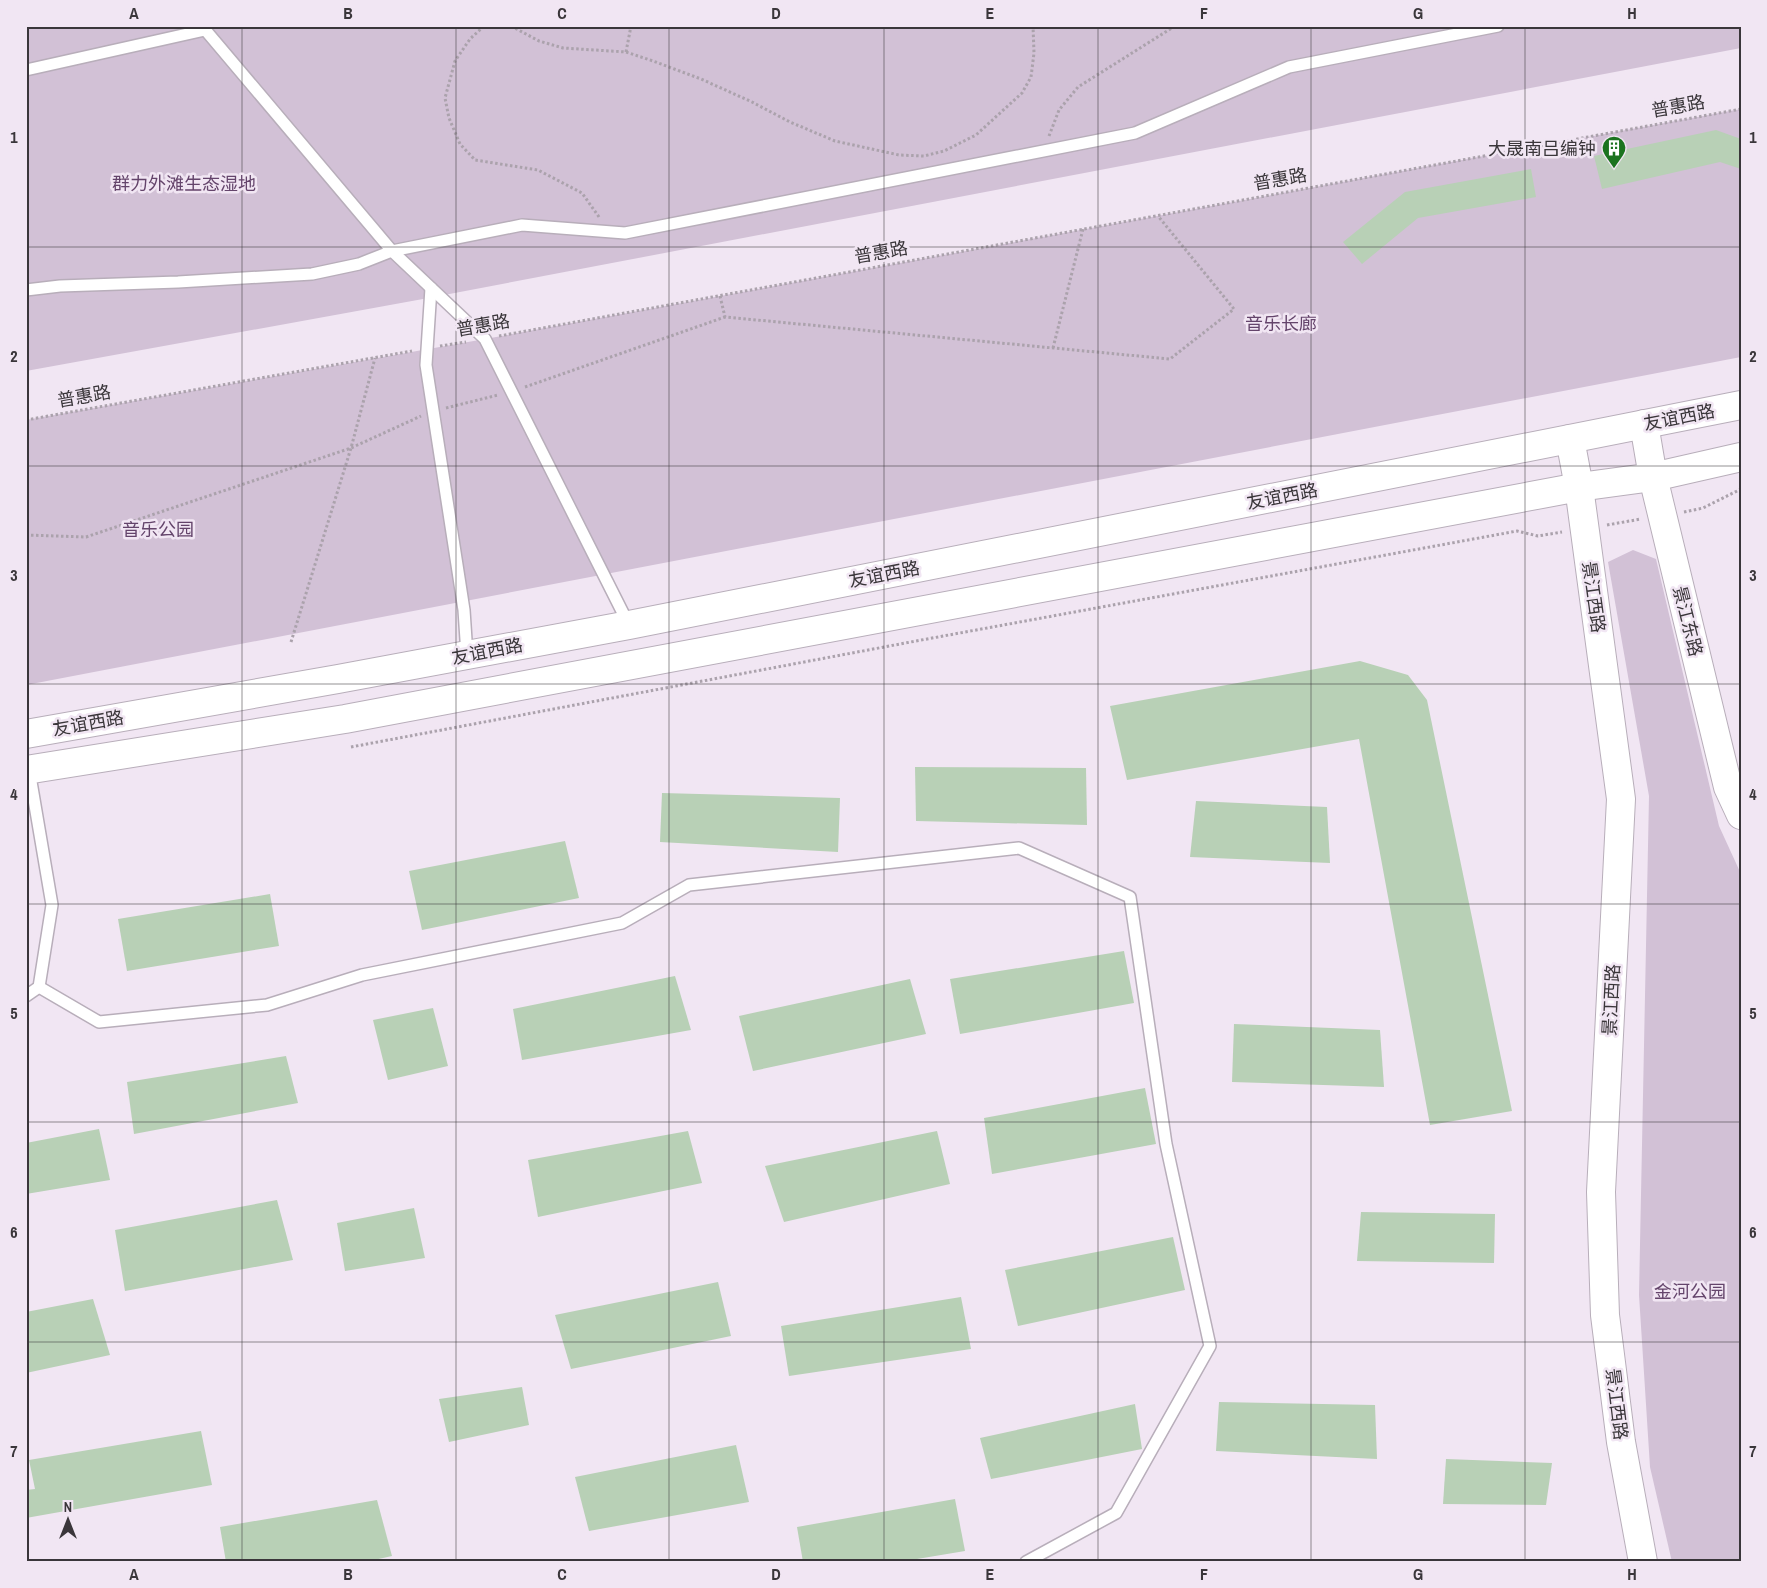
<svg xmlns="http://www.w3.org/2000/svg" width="1767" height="1588" font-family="'Archivo Narrow','Noto Sans SC',sans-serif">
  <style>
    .green { fill: #d2c1d6 }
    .building { fill: #b8d0b6 }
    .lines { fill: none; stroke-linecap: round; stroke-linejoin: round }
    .service-casing { stroke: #b8aeba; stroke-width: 14 }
    .secondary-casing { stroke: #b8aeba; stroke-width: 30 }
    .primary-casing { stroke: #b8aeba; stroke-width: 30 }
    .path { stroke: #aba2ac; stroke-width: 3; stroke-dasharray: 2.5 2.5; stroke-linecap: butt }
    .service { stroke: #fff; stroke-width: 11 }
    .secondary { stroke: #fff; stroke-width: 28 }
    .primary { stroke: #fff; stroke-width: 28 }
    .grid { fill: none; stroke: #3a363a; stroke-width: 1; stroke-opacity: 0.55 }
    .labels { text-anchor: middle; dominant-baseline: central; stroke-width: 5; stroke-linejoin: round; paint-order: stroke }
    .street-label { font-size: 18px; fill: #3a363a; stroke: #f1e6f3 }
    .poi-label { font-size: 18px; fill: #3a363a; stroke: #f1e6f3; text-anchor: end }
    .park-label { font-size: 18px; fill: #64446b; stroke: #f1e6f3 }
    .neatline { fill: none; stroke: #3a363a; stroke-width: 2 }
    .grid-label { font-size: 16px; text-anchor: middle; font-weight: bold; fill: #3a363a }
  </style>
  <rect width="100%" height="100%" fill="#f1e6f3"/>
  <g class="green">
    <path d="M26 26H1741V48L423 299 26 371Z"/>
    <path d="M1741 109V357L26 685V420L485 339Z"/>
    <path d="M1633 550 1656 559 1719 826 1741 874V1562H1672L1650 1467 1639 1295 1649 796 1608 562Z"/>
  </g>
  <g class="building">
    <path d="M1716 130 1741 139V169L1720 162 1602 189 1594 156Z"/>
    <path d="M1531 169 1536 197 1418 218 1362 264 1343 242 1405 192Z"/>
    <path d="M1360 661 1408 675 1427 700 1512 1111 1430 1125 1359 739 1127 780 1110 706Z"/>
    <path d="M915 767 1086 768 1087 825 916 821Z"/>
    <path d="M662 793 840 798 838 852 660 842Z"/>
    <path d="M1196 801 1327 807 1330 863 1190 857Z"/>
    <path d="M565 841 579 898 422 930 409 871Z"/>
    <path d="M270 894 279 946 127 971 118 919Z"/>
    <path d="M1124 951 1134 1003 960 1034 950 979Z"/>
    <path d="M675 976 691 1030 522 1060 513 1009Z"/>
    <path d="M910 979 926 1034 753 1071 739 1016Z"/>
    <path d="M433 1008 448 1066 388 1080 373 1020Z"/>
    <path d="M1234 1024 1380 1030 1384 1087 1232 1082Z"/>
    <path d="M286 1056 298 1103 134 1134 127 1082Z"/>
    <path d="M1145 1088 1156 1144 992 1174 984 1118Z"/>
    <path d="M99 1129 110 1180 26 1194V1143Z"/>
    <path d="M688 1131 702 1183 538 1217 528 1160Z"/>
    <path d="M937 1131 950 1184 784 1222 765 1166Z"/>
    <path d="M277 1200 293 1260 125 1291 115 1230Z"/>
    <path d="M414 1208 425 1258 345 1271 337 1223Z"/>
    <path d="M1361 1212 1495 1214 1494 1263 1357 1261Z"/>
    <path d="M1173 1237 1185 1290 1018 1326 1005 1270Z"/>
    <path d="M718 1282 731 1336 571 1369 555 1315Z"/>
    <path d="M961 1297 971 1349 789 1376 781 1326Z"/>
    <path d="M93 1299 110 1355 26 1373V1312Z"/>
    <path d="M522 1387 529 1425 449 1442 439 1399Z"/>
    <path d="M1219 1402 1375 1405 1377 1459 1216 1451Z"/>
    <path d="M1135 1404 1142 1449 991 1479 980 1438Z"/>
    <path d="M201 1431 212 1485 26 1518V1490L35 1489 29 1460Z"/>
    <path d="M736 1445 749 1502 589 1531 575 1477Z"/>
    <path d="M1446 1459 1552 1463 1546 1505 1443 1504Z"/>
    <path d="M955 1499 965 1551 899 1562H803L797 1527Z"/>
    <path d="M377 1500 392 1556 365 1562H226L220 1527Z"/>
  </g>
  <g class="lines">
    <defs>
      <g id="service">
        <path d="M202 26 392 251 485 339 629 625"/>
        <path d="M26 70 205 30"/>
        <path d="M431 288 426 365 464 610 467 655"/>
        <path d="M26 290 60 286 178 282 312 274 359 264 392 251 522 225 625 233 1135 133 1289 67 1498 26"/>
        <path d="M39 987 99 1022 267 1005 362 975 622 923 689 885 1019 848 1130 897 1166 1144 1210 1346 1116 1513 1026 1562"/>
        <path d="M26 996 39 987 52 905 29 770"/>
      </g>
      <g id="secondary">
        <path d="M1644 424 1653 477 1728 787 1741 815"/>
        <path d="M1570 439 1579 487 1621 799 1601 1192 1605 1315 1621 1442 1643 1562"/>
      </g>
      <g id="primary">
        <path d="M26 734 338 679 629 625 1741 405"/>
        <path d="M26 770 345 719 1579 487 1653 477 1741 457"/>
      </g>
    </defs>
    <use href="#service" class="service-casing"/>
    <use href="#secondary" class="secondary-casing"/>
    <use href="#primary" class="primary-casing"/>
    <g class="path">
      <path d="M484 26 470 39 455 61 445 98 449 118 460 144 475 160 538 170 582 193 599 217"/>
      <path d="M511 26 539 41 563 48 626 52 653 61 701 79 752 102 790 122 835 141 899 155 924 156 944 151 976 135 1022 93 1031 77 1034 53 1033 26"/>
      <path d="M626 52 631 26"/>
      <path d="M1049 136 1059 110 1078 87 1175 26"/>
      <path d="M720 296 725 317 1170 359 1234 309 1158 216"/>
      <path d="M499 336 1741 109"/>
      <path d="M440 346 466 342"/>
      <path d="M1053 348 1083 229"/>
      <path d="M525 387 725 317"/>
      <path d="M446 408 498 395"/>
      <path d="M26 420 412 351"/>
      <path d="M1684 512 1703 508 1741 489"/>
      <path d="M1607 525 1641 519"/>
      <path d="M26 535 86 537 351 448 421 416"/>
      <path d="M291 642 351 448 375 358"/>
      <path d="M351 747 916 641 1517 531 1538 536 1562 532"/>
    </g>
    <use href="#service" class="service"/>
    <use href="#secondary" class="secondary"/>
    <use href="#primary" class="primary"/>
  </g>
  <path class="grid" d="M242 26V1562M456 26V1562M669 26V1562M884 26V1562M1098 26V1562M1311 26V1562M1525 26V1562M26 247H1741M26 466H1741M26 684H1741M26 904H1741M26 1122H1741M26 1342H1741"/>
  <defs>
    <symbol id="building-pin" viewBox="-11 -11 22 30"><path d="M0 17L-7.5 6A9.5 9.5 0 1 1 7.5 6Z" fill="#1b731f" stroke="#f1e6f3"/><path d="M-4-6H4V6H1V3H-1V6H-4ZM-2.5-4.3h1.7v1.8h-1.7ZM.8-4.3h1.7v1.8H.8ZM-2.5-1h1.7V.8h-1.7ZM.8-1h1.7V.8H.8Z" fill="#fff"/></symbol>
  </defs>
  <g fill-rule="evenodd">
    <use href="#building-pin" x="1600" y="134" width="28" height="38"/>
  </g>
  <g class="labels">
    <g class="street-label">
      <text transform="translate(1678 106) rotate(-10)">普惠路</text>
      <text transform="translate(1280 179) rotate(-10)">普惠路</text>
      <text transform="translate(881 252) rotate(-10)">普惠路</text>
      <text transform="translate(483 325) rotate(-10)">普惠路</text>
      <text transform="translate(84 396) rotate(-10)">普惠路</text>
      <text transform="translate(1679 417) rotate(-11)">友谊西路</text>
      <text transform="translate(1282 496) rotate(-11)">友谊西路</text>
      <text transform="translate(884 574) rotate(-11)">友谊西路</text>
      <text transform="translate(1594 597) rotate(82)">景江西路</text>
      <text transform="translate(1688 621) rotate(76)">景江东路</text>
      <text transform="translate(487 651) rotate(-11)">友谊西路</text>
      <text transform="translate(88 723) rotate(-10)">友谊西路</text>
      <text transform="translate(1611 1000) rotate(-87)">景江西路</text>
      <text transform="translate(1617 1404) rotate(83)">景江西路</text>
    </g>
    <g class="poi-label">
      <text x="1596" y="148">大晟南吕编钟</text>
    </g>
    <g class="park-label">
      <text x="184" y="183">群力外滩生态湿地</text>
      <text x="1281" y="323">音乐长廊</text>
      <text x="158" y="529">音乐公园</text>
      <text x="1690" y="1291">金河公园</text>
    </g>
  </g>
  <rect width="1767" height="1588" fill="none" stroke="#f1e6f3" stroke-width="55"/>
  <g transform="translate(68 1520)" stroke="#f1e6f3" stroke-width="4" paint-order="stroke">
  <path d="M0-4L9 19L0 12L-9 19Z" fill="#3a363a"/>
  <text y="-8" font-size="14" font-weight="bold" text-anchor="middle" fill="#3a363a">N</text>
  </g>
  <rect x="28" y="28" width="1712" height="1532" class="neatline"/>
  <g class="grid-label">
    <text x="134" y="19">A</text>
    <text x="348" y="19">B</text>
    <text x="562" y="19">C</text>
    <text x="776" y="19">D</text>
    <text x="990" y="19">E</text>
    <text x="1204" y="19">F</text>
    <text x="1418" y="19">G</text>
    <text x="1632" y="19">H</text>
    <text x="14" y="143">1</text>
    <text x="1753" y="143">1</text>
    <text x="14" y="362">2</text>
    <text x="1753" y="362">2</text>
    <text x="14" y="581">3</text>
    <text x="1753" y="581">3</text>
    <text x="14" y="800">4</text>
    <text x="1753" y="800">4</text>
    <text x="14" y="1019">5</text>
    <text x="1753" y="1019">5</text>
    <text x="14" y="1238">6</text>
    <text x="1753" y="1238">6</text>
    <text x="14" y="1457">7</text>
    <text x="1753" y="1457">7</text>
    <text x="134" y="1580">A</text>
    <text x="348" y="1580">B</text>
    <text x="562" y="1580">C</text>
    <text x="776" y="1580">D</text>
    <text x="990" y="1580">E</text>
    <text x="1204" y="1580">F</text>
    <text x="1418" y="1580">G</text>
    <text x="1632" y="1580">H</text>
  </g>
</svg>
